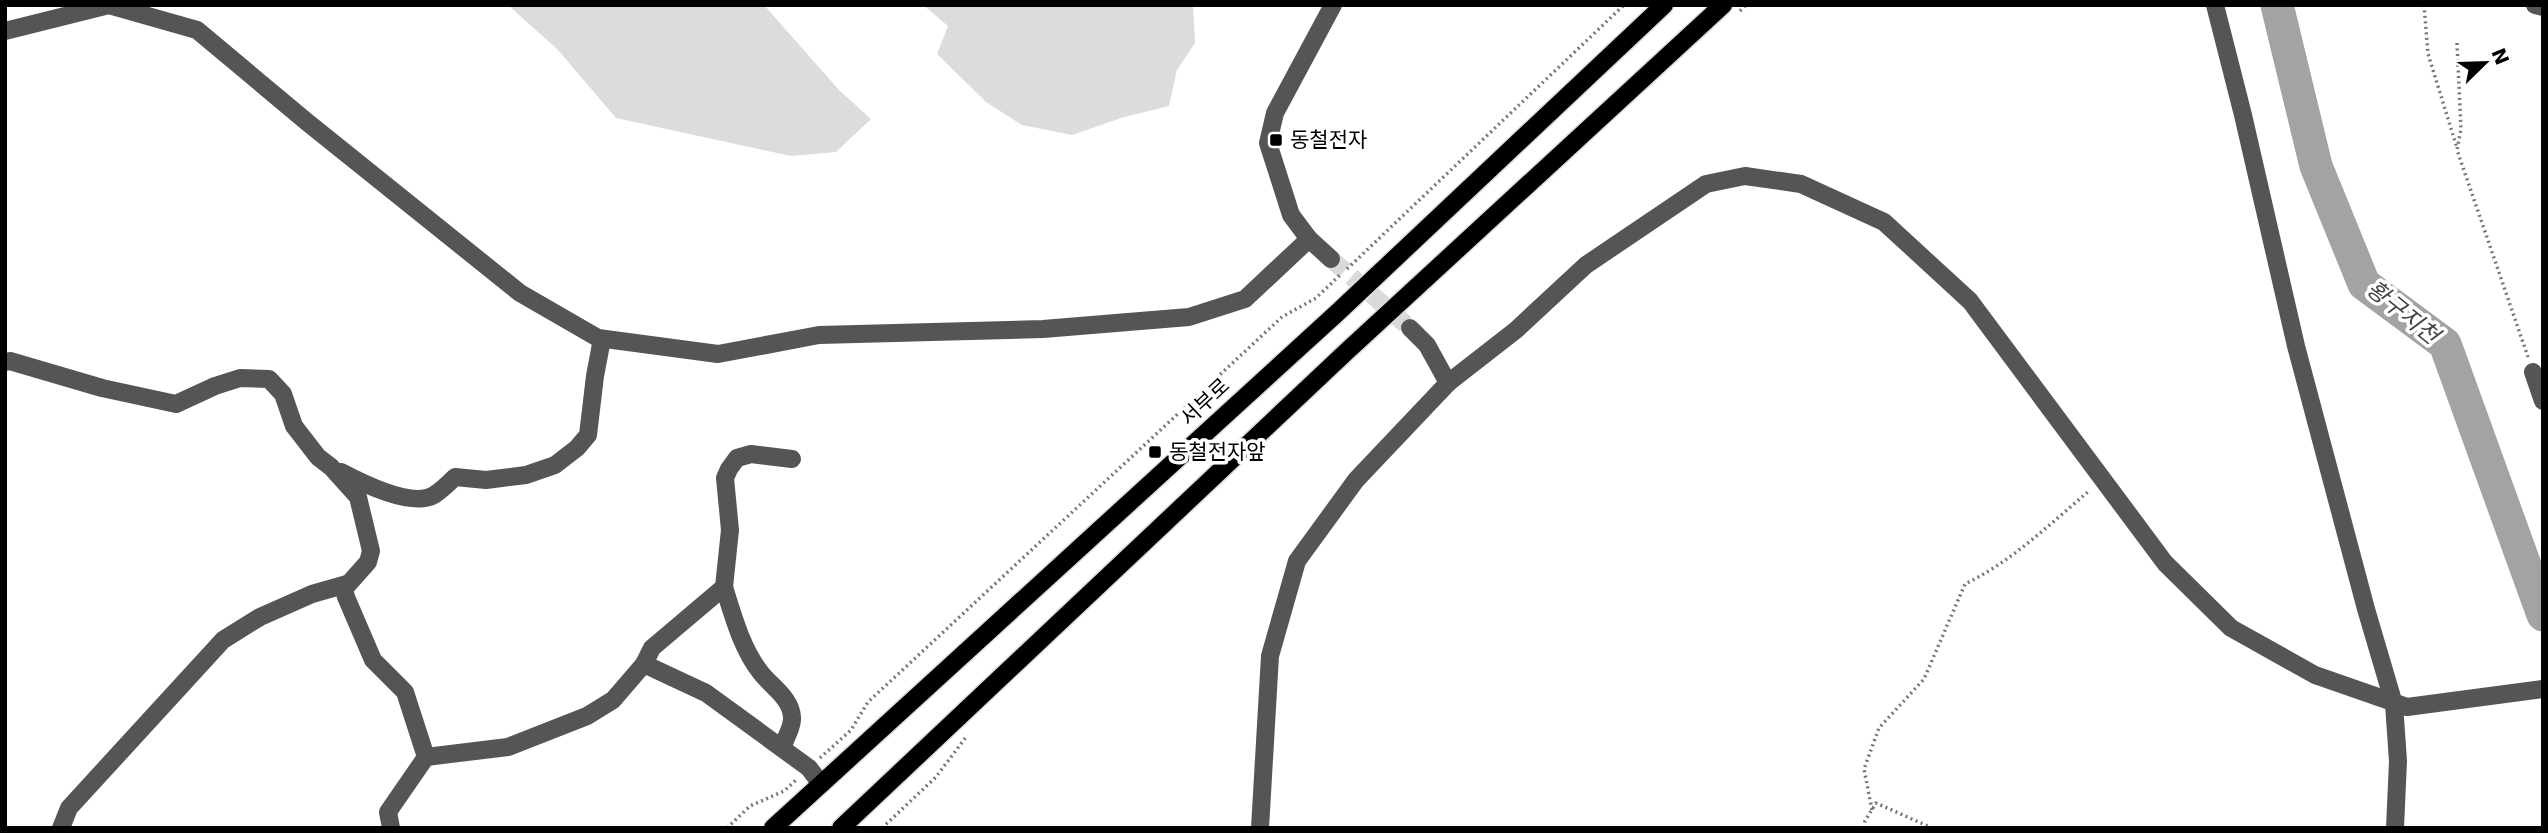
<svg xmlns="http://www.w3.org/2000/svg" width="2548" height="833" font-family="'DejaVu Sans','Noto Sans KR',sans-serif">
  <style>
    .green { fill: #dcdcdc }
    .lines { fill: none; stroke-linecap: round; stroke-linejoin: round }
    .river { stroke: #a3a3a3; stroke-width: 33 }
    .minor-tunnel { stroke: #d9d9d9; stroke-width: 18; stroke-dasharray: 18 9; stroke-linecap: butt }
    .major-casing { stroke: #dbdbdb; stroke-width: 21 }
    .path { stroke: #777; stroke-width: 3.5; stroke-dasharray: 2 3.5; stroke-linecap: butt }
    .minor { stroke: #555; stroke-width: 18 }
    .major { stroke: #000; stroke-width: 18 }
    .poi-dot { fill: #000; stroke: #fff; stroke-width: 2.5 }
    .labels { text-anchor: middle; dominant-baseline: central; stroke-width: 7; stroke-linejoin: round; paint-order: stroke }
    .poi-label { font-size: 21px; fill: #000; stroke: #fff; text-anchor: start }
    .street-label { font-size: 21px; fill: #000; stroke: #fff }
    .water-label { font-size: 23px; font-style: italic; fill: #444; stroke: #fff }
  </style>
  <rect width="100%" height="100%" fill="#fff"/>
  <g class="green">
    <path d="M508 5H764L839 90 871 119 836 152 791 156 616 118 558 50Z"/>
    <path d="M923 5H1193L1195 43 1177 70 1169 106 1124 117 1072 135 1022 125 986 102 937 54 948 26Z"/>
  </g>
  <g class="lines">
    <path class="river" d="M2277 5 2316 166 2364 284 2445 344 2543 615"/>
    <path class="minor-tunnel" d="M1331 259 1410 328"/>
    <defs>
      <g id="major">
        <path d="M773 828 1337 313 1664 5"/>
        <path d="M841 828 1346 352 1723 5"/>
      </g>
    </defs>
    <use href="#major" class="major-casing"/>
    <g class="path">
      <path d="M2424 5 2428 54 2457 148"/>
      <path d="M1740 11 1746 5"/>
      <path d="M2457 43 2461 129 2457 150 2528 357"/>
      <path d="M1347 269 1624 5"/>
      <path d="M820 758 851 730 868 702 1282 317 1316 298 1341 274"/>
      <path d="M1872 810 1864 769 1879 728 1924 679 1965 584C2011 562 2050 524 2089 491"/>
      <path d="M727 828 750 806 784 791 796 780"/>
      <path d="M882 828 936 777 966 737"/>
      <path d="M1864 828 1865 821 1876 803 1932 828"/>
    </g>
    <g class="minor">
      <path d="M2215 5 2243 115 2296 346 2366 609 2394 704 2398 761 2395 828"/>
      <path d="M2535 5 2543 7"/>
      <path d="M5 31 109 5 197 30 307 122 520 293 598 338 718 354 819 335 1043 329 1189 317 1245 299 1309 239"/>
      <path d="M1331 259 1309 239 1291 215 1268 143 1275 113 1333 5"/>
      <path d="M1410 328 1427 345 1448 383"/>
      <path d="M5 362 10 361 102 388 176 404 215 386 240 378 269 379 283 394 294 426 318 457 331 467 358 497 371 551 368 562 344 589 346 597 373 660 405 692 426 757 388 812 391 828"/>
      <path d="M2533 372 2543 401"/>
      <path d="M341 472C362 483 412 508 434 495 442 490 449 483 455 477L486 480 526 475 555 465 577 448 588 435 595 376 602 339"/>
      <path d="M724 587C733 616 742 649 761 673 771 686 791 698 792 717 793 726 785 739 782 748"/>
      <path d="M644 664 652 648 724 587 730 530 725 478 729 469 737 458 751 454 792 459"/>
      <path d="M426 757 508 747 587 716 613 700 644 664 706 693 809 768 821 784"/>
      <path d="M61 828 69 808 223 640 260 617 312 594 347 584"/>
      <path d="M1260 828 1270 656 1297 561 1356 480 1448 383 1516 330 1586 265 1706 184 1745 176 1801 184 1884 222 1970 301 2165 563 2231 628 2315 675 2407 707 2543 689"/>
    </g>
    <use href="#major" class="major"/>
  </g>
  <g class="poi-dot">
    <rect x="1269" y="133" width="14" height="14" rx="3.5"/>
    <rect x="1148" y="445" width="14" height="14" rx="3.5"/>
  </g>
  <g class="labels">
    <g class="poi-label">
      <text x="1290" y="140">동철전자</text>
      <text x="1169" y="452">동철전자앞</text>
    </g>
    <g class="street-label">
      <text transform="translate(1205 402) rotate(-43)">서부로</text>
    </g>
    <g class="water-label">
      <text transform="translate(2403 312) rotate(39)">황구지천</text>
    </g>
  </g>
  <rect width="2548" height="833" fill="none" stroke="#000000" stroke-width="14"/>
  <g transform="translate(2485 63) rotate(67)" stroke="#ffffff" stroke-width="5" paint-order="stroke">
  <path d="M0-5L12 26L0 18L-12 26Z" fill="#000000"/>
  <text y="-10" font-size="19" font-weight="bold" text-anchor="middle" fill="#000000">N</text>
  </g>
</svg>
